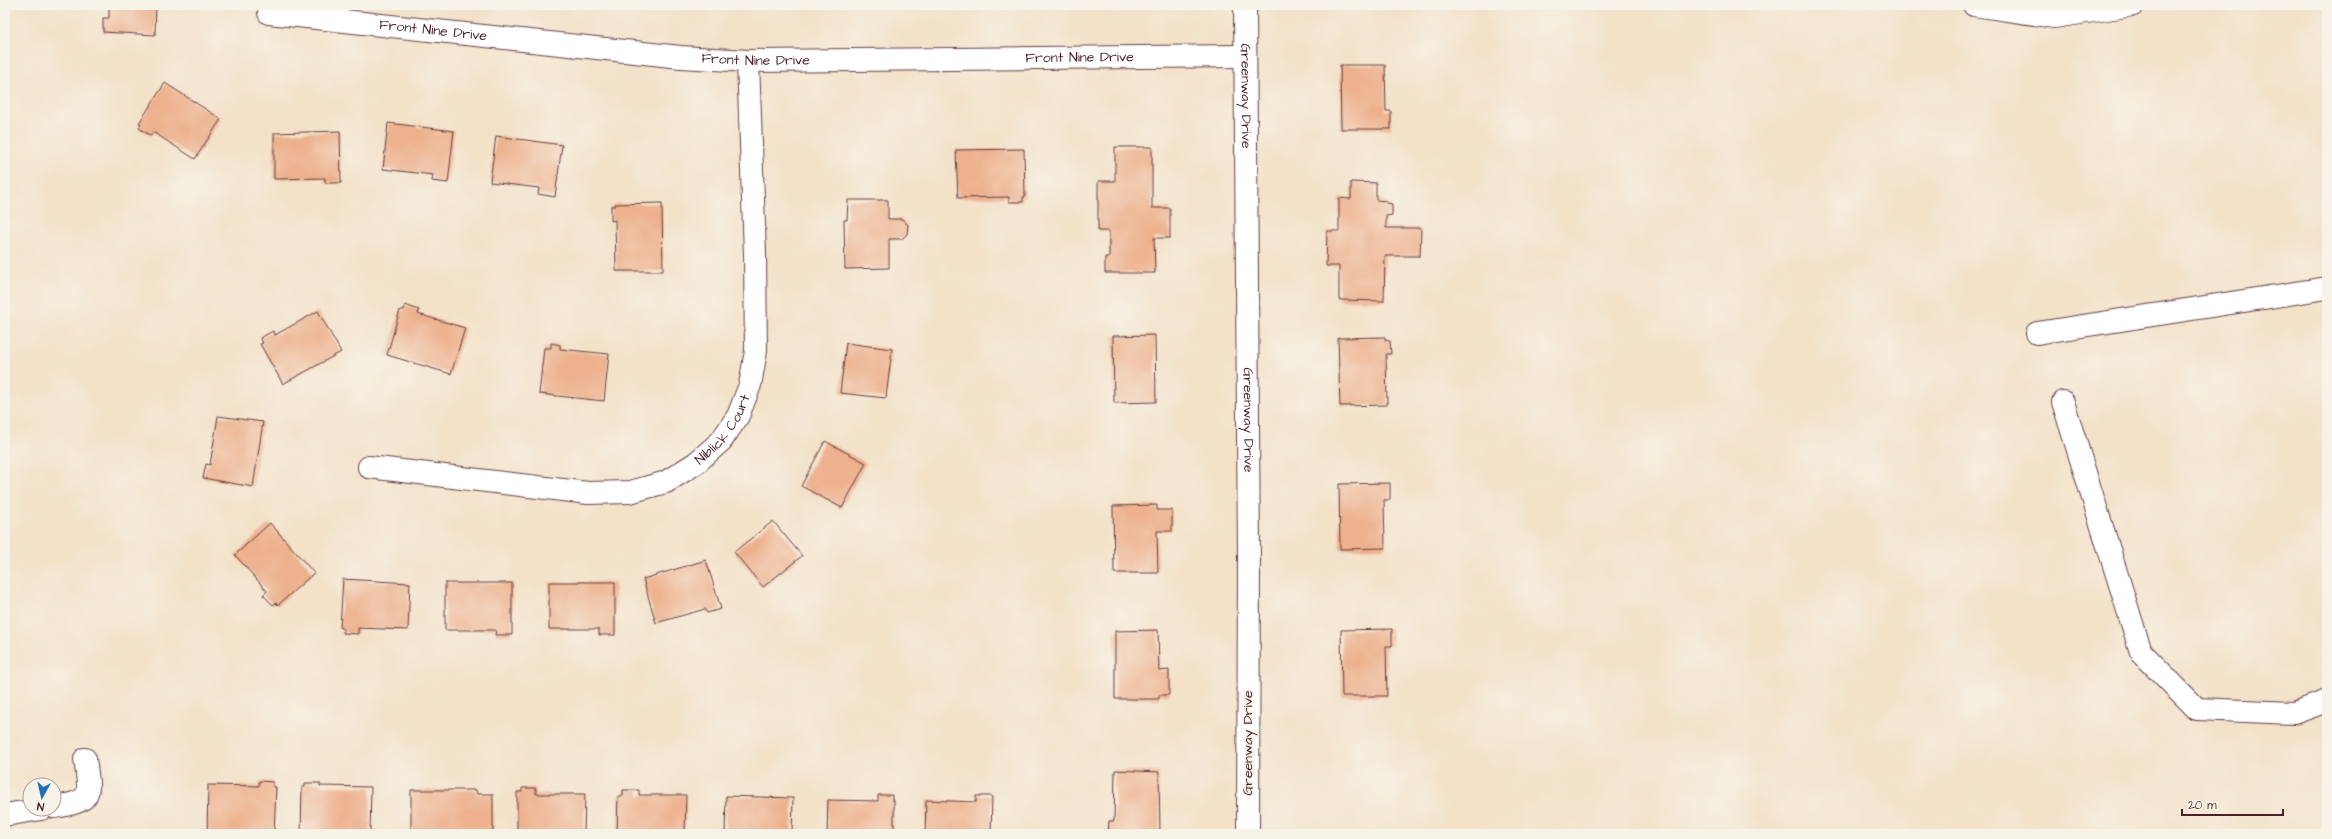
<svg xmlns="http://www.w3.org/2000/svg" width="2332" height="839" font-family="'Architects Daughter',sans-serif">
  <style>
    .building { fill: #edb18d }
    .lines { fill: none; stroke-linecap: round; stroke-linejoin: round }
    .minor-casing { stroke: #633c43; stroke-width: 24 }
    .minor { stroke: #fff; stroke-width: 22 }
    .labels { text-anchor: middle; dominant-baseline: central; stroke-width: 3.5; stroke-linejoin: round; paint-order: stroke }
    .street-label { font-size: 14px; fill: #4a1f2b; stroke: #f7f3e8 }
  </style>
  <rect width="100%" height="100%" fill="#f7f3e8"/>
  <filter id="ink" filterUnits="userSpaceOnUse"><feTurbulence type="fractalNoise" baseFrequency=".025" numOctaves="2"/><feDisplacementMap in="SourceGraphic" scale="8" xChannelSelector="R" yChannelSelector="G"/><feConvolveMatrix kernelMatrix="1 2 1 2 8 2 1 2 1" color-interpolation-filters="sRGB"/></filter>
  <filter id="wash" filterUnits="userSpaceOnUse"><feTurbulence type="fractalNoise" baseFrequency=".012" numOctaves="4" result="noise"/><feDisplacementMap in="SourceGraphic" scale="16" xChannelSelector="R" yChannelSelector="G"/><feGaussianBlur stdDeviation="0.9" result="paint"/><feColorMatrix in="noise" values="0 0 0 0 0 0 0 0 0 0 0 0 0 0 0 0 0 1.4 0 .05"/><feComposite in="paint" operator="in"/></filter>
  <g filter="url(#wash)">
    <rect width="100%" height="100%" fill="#f3e1c8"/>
    <g id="blocks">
      <g class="building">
        <path d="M109 5H156L155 35 103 32V18H109Z"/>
        <path d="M1340 65H1385L1386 111H1391V129H1341Z"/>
        <path d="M165 83 221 119 195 159 153 132 151 136 139 128 141 124 139 123Z"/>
        <path d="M388 123 454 131 448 183 432 181 433 175 383 169Z"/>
        <path d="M340 131 341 183H325V178L274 179V133Z"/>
        <path d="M496 136 562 145 555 197 538 194 539 188 490 182Z"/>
        <path d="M1115 147H1152V208H1170V238H1154L1155 273H1105V257H1109V231H1098V181H1115Z"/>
        <path d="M1024 149 1025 197H1023V202H1009V197L958 198 956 150Z"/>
        <path d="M1351 182 1376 183V200L1386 201V203L1392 204V215L1386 216V228H1421L1420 256H1385L1384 301 1339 300V266H1326L1327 231H1339V198L1351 199Z"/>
        <path d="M848 200H888V219H902L908 225 907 234 902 239H889V268L845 269 844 220H847Z"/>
        <path d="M662 203 663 271H616L615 220 611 221V206H615V204Z"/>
        <path d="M405 305 419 310 418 314 465 328 451 374 387 355 400 310H404Z"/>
        <path d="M318 311 341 352 283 384 260 344 263 343 260 338 273 331 275 335Z"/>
        <path d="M1155 335 1156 402 1114 403 1113 336Z"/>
        <path d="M1385 337V340L1390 341 1391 354H1386L1387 405 1340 406 1338 338Z"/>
        <path d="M551 343 560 345V349L609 354 604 401 539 394 544 348H551Z"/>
        <path d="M846 343 892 349 886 398 840 393Z"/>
        <path d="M218 416 263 422 253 487 203 478 206 464 210 465Z"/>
        <path d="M825 441 866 463 842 508 801 486Z"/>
        <path d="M1390 483V500H1384L1385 548 1340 549 1339 484Z"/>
        <path d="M1157 505V510H1172V531H1157L1158 573H1114L1113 506Z"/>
        <path d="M773 521 802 556 763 587 734 552Z"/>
        <path d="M270 523 314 573 278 605 276 603 273 605 263 595 267 591 235 555Z"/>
        <path d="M706 560 721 609 707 613 705 609 656 623 643 579Z"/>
        <path d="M343 579 410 583 408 630 358 628V634L343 633V628H340Z"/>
        <path d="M549 582H615V635H599V629H549Z"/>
        <path d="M445 583H512V635H495L496 630H445Z"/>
        <path d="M1392 629V646H1386L1387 696H1342L1341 630Z"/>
        <path d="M1158 630 1159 671 1169 670V695H1159V699H1115V631Z"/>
        <path d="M1115 770 1159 772 1160 834H1108L1109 821H1114Z"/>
        <path d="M259 781 273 782V787H276L274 834H207L208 785 259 786Z"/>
        <path d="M305 783H320V786L371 787 370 834H301L302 787H305Z"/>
        <path d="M522 788H536V794H585L584 834H517V792H522Z"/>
        <path d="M411 790H476L477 794H493V831L475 832V834H411Z"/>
        <path d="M623 790H639V795H686L685 834H617L618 796H623Z"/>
        <path d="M878 795H892V800H894V834H827L828 800 878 801Z"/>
        <path d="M726 796 793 798 792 834H725Z"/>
        <path d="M976 796H992L991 834H925L926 800 976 802Z"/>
      </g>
    </g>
  </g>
  <g filter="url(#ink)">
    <use href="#blocks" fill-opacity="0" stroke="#633c43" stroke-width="1"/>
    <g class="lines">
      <defs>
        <g id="minor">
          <path id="s1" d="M1245 5 1249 560 1248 834"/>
          <path d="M1974 5 2054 17 2133 5"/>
          <path id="s2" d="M269 13 681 57 748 61 1245 56"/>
          <path d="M2037 333 2327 288"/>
          <path d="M2063 402 2141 652 2197 709 2294 713 2327 701"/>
          <path id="s3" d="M369 467 588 493 630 492 666 482 696 463 721 441 738 416 750 385 756 351 755 254 748 61"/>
          <path d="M54 807C94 801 90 796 85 759"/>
          <path d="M5 815 41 809"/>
        </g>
      </defs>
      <use href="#minor" class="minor-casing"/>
      <use href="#minor" class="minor"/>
    </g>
  </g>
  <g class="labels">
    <g class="street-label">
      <text stroke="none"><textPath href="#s2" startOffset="165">Front Nine Drive</textPath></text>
      <text stroke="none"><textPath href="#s2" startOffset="813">Front Nine Drive</textPath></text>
      <text stroke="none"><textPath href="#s2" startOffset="489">Front Nine Drive</textPath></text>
      <text stroke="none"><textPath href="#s1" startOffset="91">Greenway Drive</textPath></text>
      <text stroke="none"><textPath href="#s1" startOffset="415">Greenway Drive</textPath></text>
      <text stroke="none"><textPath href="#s3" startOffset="379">Niblick Court</textPath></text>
      <text transform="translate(1248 743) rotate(-90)">Greenway Drive</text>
    </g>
  </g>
  <rect width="2332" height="839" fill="none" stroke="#f7f3e8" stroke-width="20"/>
  <g transform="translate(42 797) rotate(188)"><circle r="19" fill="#f7f3e8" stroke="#b29e9c"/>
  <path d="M0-3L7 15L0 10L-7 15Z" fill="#1f6fb2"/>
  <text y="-6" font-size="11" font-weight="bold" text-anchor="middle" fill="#4a1f2b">N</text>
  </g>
  <path d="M2182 809v6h101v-6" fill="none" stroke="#4a1f2b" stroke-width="2"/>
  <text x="2188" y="809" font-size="12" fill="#4a1f2b" stroke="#f7f3e8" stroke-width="3" paint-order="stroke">20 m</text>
</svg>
